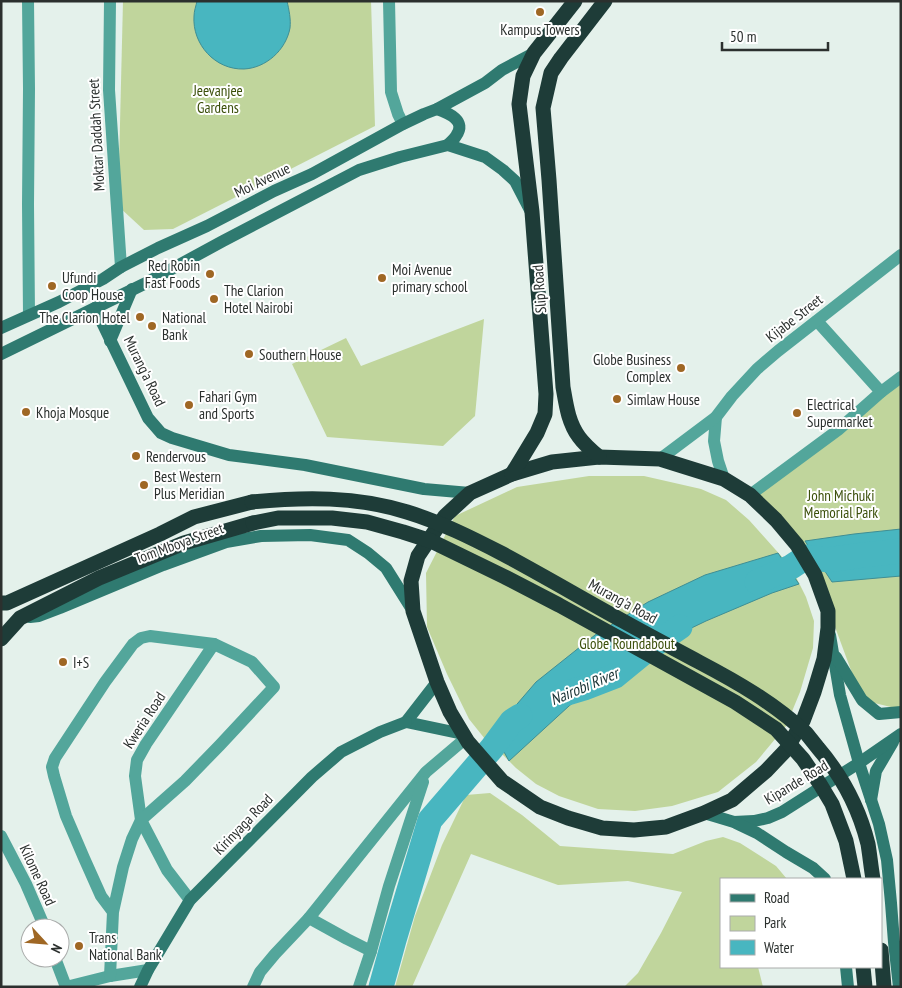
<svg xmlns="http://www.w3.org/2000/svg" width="902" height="988" font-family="'PT Sans Narrow',sans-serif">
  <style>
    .green { fill: #c0d59c }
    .water { fill: #48b6c0; stroke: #3f8e94 }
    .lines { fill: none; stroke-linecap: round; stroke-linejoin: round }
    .river { stroke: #48b6c0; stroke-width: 25 }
    .street { stroke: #53a69b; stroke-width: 12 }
    .secondary { stroke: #2f7a70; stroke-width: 12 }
    .highway { stroke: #1e3c38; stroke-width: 15 }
    .highway-bridge { stroke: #1e3c38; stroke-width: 15 }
    .poi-dot { fill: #9f6724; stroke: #fff; stroke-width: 2 }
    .labels { text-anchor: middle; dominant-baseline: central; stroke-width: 4; stroke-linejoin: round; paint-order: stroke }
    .poi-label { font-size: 15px; fill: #2b302e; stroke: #fff; text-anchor: start }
    .park-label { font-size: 15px; fill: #3b4f0a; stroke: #fff }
    .street-label { font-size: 15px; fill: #2b302e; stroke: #fff }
    .water-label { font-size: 16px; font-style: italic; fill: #1a3335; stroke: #fff }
  </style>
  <rect width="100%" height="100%" fill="#e4f1eb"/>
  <g class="green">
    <path d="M123 1H371L375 126 173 229 144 230 118 206Z"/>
    <path d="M484 319 475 416 443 446 327 437 292 364 346 338 361 366Z"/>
    <path d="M901 378V706L895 708 862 700 821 589 754 492Z"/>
    <path d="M589 476H644L701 489 726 500 749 520 791 567 806 597 814 621 813 648 800 692 786 726 756 762 718 792 672 806 635 811 598 809 559 796 536 784 516 768 498 750 485 739 469 719 447 674 427 627 426 573 455 516 517 487Z"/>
    <path d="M490 793 522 815 560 846 673 854 706 841 723 837 740 843 776 866 787 879H721V967H758L763 987H624L638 973 661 933 682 892 628 881 558 885 471 854 412 987H395L415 916 442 845 466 795Z"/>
  </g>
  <g class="water">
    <path d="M197 1H287C289 10 291 19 290 28 286 50 266 68 244 69 215 70 192 44 194 16 194 11 196 6 197 1Z"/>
    <path d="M901 529V576L832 582 805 541 854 534Z"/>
    <path d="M778 553 799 584 772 593 706 621 627 659 569 706 509 761 493 732 536 682 595 635 648 602 705 575Z"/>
  </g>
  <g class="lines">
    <g class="river">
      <path d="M757 582 791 567 806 557 827 560 863 555 901 551"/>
      <path d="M564 694 584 688 615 676 648 649 680 627"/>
      <path d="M381 987 394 940 430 820 492 748 512 721 520 716"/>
    </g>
    <g class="street">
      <path d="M28 1 29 89 28 204 29 315"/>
      <path d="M110 1 109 90 121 267"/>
      <path d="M389 1 391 92 398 114 403 124"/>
      <path d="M817 321 881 392 901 377"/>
      <path d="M716 417 714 441 718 461 724 479"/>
      <path d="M660 459 716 417 732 396 757 369 778 351 901 255"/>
      <path d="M750 495 838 430 881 392"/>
      <path d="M1 836 26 884 45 928"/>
      <path d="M190 900 167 870 141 820 135 776 137 760 146 744 214 644"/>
      <path d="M309 918 347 939 371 951"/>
      <path d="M55 958 66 987 110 976 148 970"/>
      <path d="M110 976 113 912 123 867 132 839 141 820 185 781 220 745 274 687 252 662 214 644 150 636 141 638 133 644 105 682 55 758 52 767 54 776 66 816 84 858 101 896 113 912"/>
      <path d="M253 987 260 972 275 954 309 918 426 772 466 738"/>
      <path d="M359 987 371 951 389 886 423 782"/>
    </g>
    <g class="secondary">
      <path d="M437 109C449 113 467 121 456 136 454 140 450 142 448 145"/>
      <path d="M95 308 148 418 161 433 172 438 229 455 305 465 424 489 470 493"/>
      <path d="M1 328 59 302 103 279 121 267 158 248 207 226 274 191 312 174 403 124 424 114 437 109 485 83 502 70 534 53"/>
      <path d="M110 341 132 289"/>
      <path d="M1 354 144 284 223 241 359 170 400 157 448 145 485 157 503 170 515 181 530 210"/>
      <path d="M30 617 39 616 60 608 163 565 226 542 261 536 310 535 348 540 368 553 386 568 413 611"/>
      <path d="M830 635 840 695 859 763 879 824 887 860 891 903 894 942 899 987"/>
      <path d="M836 657 862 700 879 714 901 712"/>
      <path d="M406 722 463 734"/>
      <path d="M406 722 437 682"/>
      <path d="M871 800 876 771 893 742"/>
      <path d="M704 813 734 822 754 821 768 818 782 812 859 763 901 734"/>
      <path d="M736 823 757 833 786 852 813 868 825 879"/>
      <path d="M846 967 848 987"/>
      <path d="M140 987 148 970 190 900 312 777 341 752 380 732 406 722"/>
    </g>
    <g class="highway">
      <path d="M599 457 660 459 724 479 750 495 776 520 797 545 815 575 828 611V628L824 659 814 692 803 721 786 750 766 771 732 800 704 813 666 827 634 830 602 828 568 818 540 807 502 781 468 742 450 712 437 682 413 611 411 581 418 556 445 516 470 493 512 474 552 462Z"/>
      <path d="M599 457C592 451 584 444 579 437 568 422 566 404 563 387L549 180 543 108 551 73 561 58 605 1"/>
      <path d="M512 474 537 433 545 414 546 394 532 212 519 104 523 76 534 53 575 1"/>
      <path d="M1 603H7L160 534 194 517 252 502"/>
      <path d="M1 639 20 618 99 578 184 543 253 523"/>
      <path d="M881 950 884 987"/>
      <path d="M863 967 865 987"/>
    </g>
    <g class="highway-bridge">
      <path d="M252 502C303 497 357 496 407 512 440 522 472 538 503 554 544 576 583 599 623 621 648 635 673 648 699 662 737 682 774 703 806 733 810 738 814 743 818 748 842 776 859 808 868 844 870 856 871 868 873 879"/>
      <path d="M253 523 278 518H332L367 522 403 532 431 541 505 577 559 605 735 702 776 729 803 759 820 784 832 804 846 841 854 879"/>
    </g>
  </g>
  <g class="poi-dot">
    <circle cx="540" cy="12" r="5"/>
    <circle cx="210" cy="274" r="5"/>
    <circle cx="382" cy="278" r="5"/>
    <circle cx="52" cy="286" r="5"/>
    <circle cx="214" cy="299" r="5"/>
    <circle cx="140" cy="317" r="5"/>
    <circle cx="152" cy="326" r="5"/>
    <circle cx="249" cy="354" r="5"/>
    <circle cx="681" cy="368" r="5"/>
    <circle cx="617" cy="399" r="5"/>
    <circle cx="189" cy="405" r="5"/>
    <circle cx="26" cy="412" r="5"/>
    <circle cx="797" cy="413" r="5"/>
    <circle cx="136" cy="456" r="5"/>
    <circle cx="144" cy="485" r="5"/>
    <circle cx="63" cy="662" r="5"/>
    <circle cx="79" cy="946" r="5"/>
  </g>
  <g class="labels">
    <g class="poi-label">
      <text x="540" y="29" text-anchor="middle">Kampus Towers</text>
      <text x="200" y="265" text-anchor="end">Red Robin<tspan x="200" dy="17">Fast Foods</tspan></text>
      <text x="392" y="269">Moi Avenue<tspan x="392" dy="17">primary school</tspan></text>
      <text x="62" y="277">Ufundi<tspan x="62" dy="17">Coop House</tspan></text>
      <text x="224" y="290">The Clarion<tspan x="224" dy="17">Hotel Nairobi</tspan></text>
      <text x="130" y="317" text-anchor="end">The Clarion Hotel</text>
      <text x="162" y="317">National<tspan x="162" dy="17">Bank</tspan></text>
      <text x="259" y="354">Southern House</text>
      <text x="671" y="359" text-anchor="end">Globe Business<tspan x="671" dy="17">Complex</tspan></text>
      <text x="199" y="396">Fahari Gym<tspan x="199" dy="17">and Sports</tspan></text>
      <text x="627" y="399">Simlaw House</text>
      <text x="807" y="404">Electrical<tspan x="807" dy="17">Supermarket</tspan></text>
      <text x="36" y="412">Khoja Mosque</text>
      <text x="146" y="456">Rendervous</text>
      <text x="154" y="476">Best Western<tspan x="154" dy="17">Plus Meridian</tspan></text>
      <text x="73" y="662">I+S</text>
      <text x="89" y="937">Trans<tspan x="89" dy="17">National Bank</tspan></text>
    </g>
    <g class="park-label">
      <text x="218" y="90">Jeevanjee<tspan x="218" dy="17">Gardens</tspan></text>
      <text x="841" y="495">John Michuki<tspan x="841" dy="17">Memorial Park</tspan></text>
      <text x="627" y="643">Globe Roundabout</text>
    </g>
    <g class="street-label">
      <text transform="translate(96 135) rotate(-93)">Moktar Daddah Street</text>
      <text transform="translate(262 180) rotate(-26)">Moi Avenue</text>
      <text transform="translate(539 289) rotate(-94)">Slip Road</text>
      <text transform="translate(794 318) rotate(-38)">Kijabe Street</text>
      <text transform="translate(145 371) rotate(64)">Murang'a Road</text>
      <text transform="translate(179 543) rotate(-20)">Tom Mboya Street</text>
      <text transform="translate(623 601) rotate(29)">Murang'a Road</text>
      <text transform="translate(144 720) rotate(-57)">Kweria Road</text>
      <text transform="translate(796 782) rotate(-31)">Kipande Road</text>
      <text transform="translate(243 824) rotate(-46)">Kirinyaga Road</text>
      <text transform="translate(38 875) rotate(65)">Kilome Road</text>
    </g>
    <g class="water-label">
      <text transform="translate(584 686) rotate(-23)">Nairobi River</text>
    </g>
  </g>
  <rect width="902" height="988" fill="none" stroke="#2b302e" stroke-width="5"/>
  <rect x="720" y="878" width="162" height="90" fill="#ffffff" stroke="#aaacab"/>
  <rect x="730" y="894" width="25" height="8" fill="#2f7a70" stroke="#aaacab"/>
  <text x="764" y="903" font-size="15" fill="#2b302e">Road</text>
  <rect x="730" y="916" width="25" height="15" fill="#c0d59c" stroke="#aaacab"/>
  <text x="764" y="928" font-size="15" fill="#2b302e">Park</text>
  <rect x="730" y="940" width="25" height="15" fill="#48b6c0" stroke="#aaacab"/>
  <text x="764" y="953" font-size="15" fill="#2b302e">Water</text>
  <g transform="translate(45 943) rotate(116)"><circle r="24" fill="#ffffff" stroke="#aaacab"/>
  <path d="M0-4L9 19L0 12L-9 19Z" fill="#9f6724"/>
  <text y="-8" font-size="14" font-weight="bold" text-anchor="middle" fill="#2b302e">N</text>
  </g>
  <path d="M722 42v8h106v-8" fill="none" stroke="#2b302e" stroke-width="2.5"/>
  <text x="730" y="42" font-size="15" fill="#2b302e" stroke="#ffffff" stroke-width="4" paint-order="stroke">50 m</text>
</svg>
